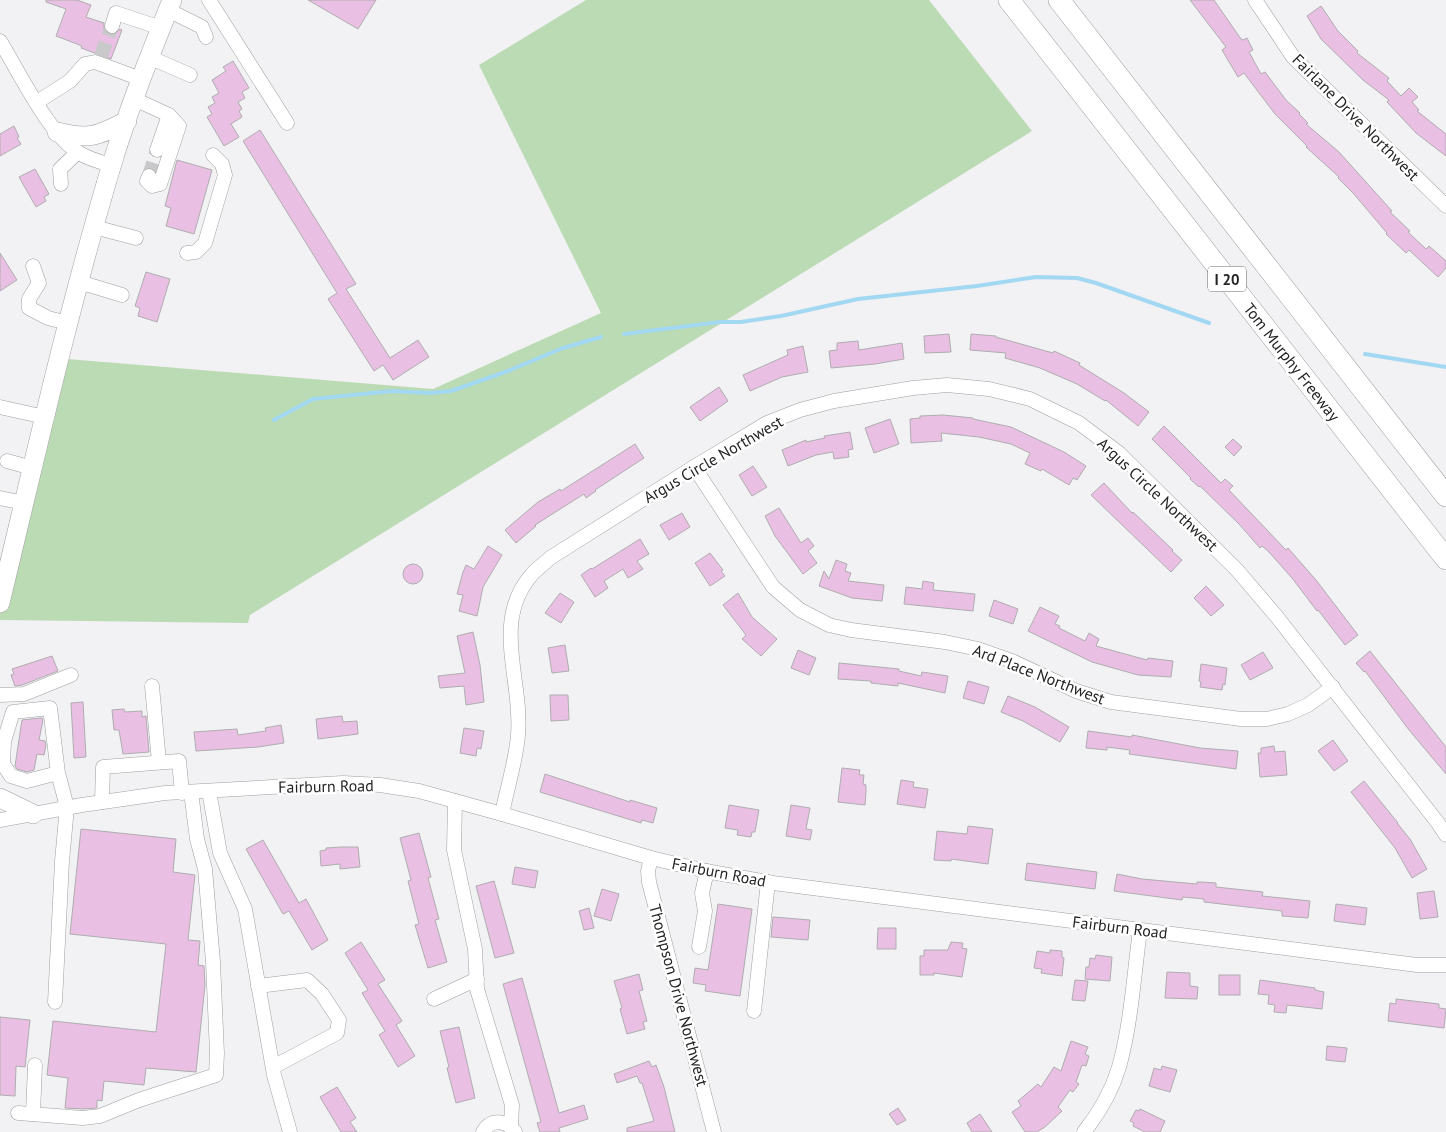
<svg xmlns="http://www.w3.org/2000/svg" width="1446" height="1132" font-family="'PT Sans',sans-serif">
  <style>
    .green { fill: #bbdbb5 }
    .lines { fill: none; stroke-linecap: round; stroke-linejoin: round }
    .stream { stroke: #a3d8f2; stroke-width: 4 }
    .building { fill: #e9c0e3; stroke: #afadaf }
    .minor-tunnel { stroke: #c9c8ca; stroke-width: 14; stroke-dasharray: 14 7; stroke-linecap: butt }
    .minor-casing { stroke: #9f9fa1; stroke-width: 15 }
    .major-casing { stroke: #9f9fa1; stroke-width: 20 }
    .highway-casing { stroke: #9f9fa1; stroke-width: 22 }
    .minor { stroke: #fff; stroke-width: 14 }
    .major { stroke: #fff; stroke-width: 19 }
    .highway { stroke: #fff; stroke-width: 21 }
    .labels { text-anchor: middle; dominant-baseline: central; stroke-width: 5; stroke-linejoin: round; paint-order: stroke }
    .shield { fill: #fff; stroke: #666566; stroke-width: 1 }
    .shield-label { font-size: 15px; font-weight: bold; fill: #242324 }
    .street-label { font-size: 16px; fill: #242324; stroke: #fff }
  </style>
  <rect width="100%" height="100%" fill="#f2f1f3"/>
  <path class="green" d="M586 0H929L1032 131 250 615 248 623 0 620V560L55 358 433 389 601 313 479 65Z"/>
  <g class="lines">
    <g class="stream">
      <path d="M624 334 720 322H741L781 316 858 299 977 286 1036 277 1077 278 1096 283 1209 323"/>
      <path d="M1365 354 1446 367"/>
      <path d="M274 420 313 399 392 391 431 393 451 391 508 371 563 348 601 337"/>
    </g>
  </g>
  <g class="building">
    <path d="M46 0H77L91 5 86 17 104 23V28L109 34H114L120 29 122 30 111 59 81 48 82 46 56 36 66 9 46 2Z"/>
    <path d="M308 0H376L358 29Z"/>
    <path d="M1190 0H1214L1241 39 1243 40 1247 38 1253 50 1249 52 1261 74 1265 72 1286 100 1300 113 1299 114 1308 123 1306 124 1339 152 1392 211 1390 212 1410 231 1408 232 1426 249 1429 246 1446 261V268L1438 277 1409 250 1406 253 1386 234 1387 233 1353 193 1338 178 1339 177 1306 147 1307 146 1275 114 1244 73 1238 77 1222 50 1226 47Z"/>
    <path d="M1321 6 1338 31 1358 51 1357 53 1389 78 1387 81 1401 96 1409 88 1418 97 1412 102 1419 110 1417 111 1446 134V156L1416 133 1387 102 1389 100 1363 80 1321 39 1307 16Z"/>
    <path d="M233 61 249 88 242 92 245 98 238 102 242 109 239 111 242 117 231 124 239 137 224 146 207 117 212 114 208 107 215 103 212 97 219 93 212 80 226 71 223 67Z"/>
    <path d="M14 126 19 137 17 138 21 144 0 156V134Z"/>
    <path d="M260 130 356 284 346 289 390 358 418 340 429 357 393 380 383 365 374 371 328 299 337 293 243 141Z"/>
    <path d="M177 160 212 170 194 234 166 226 171 208 165 206Z"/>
    <path d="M35 169 49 194 44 197 46 201 36 207 19 177Z"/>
    <path d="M0 253 17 280 0 291Z"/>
    <path d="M146 272 170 279 157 322 138 316 140 308 135 306Z"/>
    <path d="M949 334 951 352 925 353 924 336Z"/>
    <path d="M971 334 996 336V337L1053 353 1054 351 1080 363 1079 365 1124 393 1149 412 1138 426 1106 400 1105 401 1077 384 1040 368 1005 358 1006 353 970 350Z"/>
    <path d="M858 341 859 350 902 343 904 359 875 364 831 368 829 351 837 350V343Z"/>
    <path d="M803 346 808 372 782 377 750 391 743 375 788 355 787 350Z"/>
    <path d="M719 387 728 401 700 421 690 407Z"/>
    <path d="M943 415 973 418V419L1011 427 1064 452 1086 466 1077 480 1073 478 1069 485 1042 469 1041 471 1025 464 1030 453 1011 444 979 437 941 433 942 441 911 443 910 419 920 418V416Z"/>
    <path d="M890 419 899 444 874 453 865 428Z"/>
    <path d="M1164 426 1221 483 1225 479 1233 486 1229 490 1286 550 1288 548 1316 580 1358 635 1345 645 1318 610 1317 611 1292 578 1268 551 1262 546 1260 548 1239 524 1200 486 1199 487 1190 479 1191 478 1152 439Z"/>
    <path d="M850 432 853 449 848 450 849 457 834 459 833 452 816 455 788 466 782 450 806 440V442L825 438 824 436Z"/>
    <path d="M1233 439 1242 447 1234 456 1225 447Z"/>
    <path d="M635 444 644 458 595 490 596 491 586 498 584 494 535 525 536 526 516 543 505 530 538 502 560 489 561 491Z"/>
    <path d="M753 466 767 487 752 496 739 475Z"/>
    <path d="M1104 483 1132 513 1133 512 1173 550 1172 551 1182 560 1171 572 1091 495Z"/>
    <path d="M779 508 801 543 808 538 814 546 808 551 817 563 803 574 775 536 765 516Z"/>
    <path d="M682 513 690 527 669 540 660 525Z"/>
    <path d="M640 539 649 554 637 561 643 569 628 578 623 569 604 581 608 588 595 597 581 575 591 568 592 569Z"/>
    <path d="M488 546 502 555 483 587 477 616 459 611 463 595 457 594 463 572 466 565 474 569Z"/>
    <path d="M710 553 723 570 721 571 725 576 710 586 695 563Z"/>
    <path d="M836 560 847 564 845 571 851 573 848 581 884 585 882 601 852 598 819 586 824 571 829 579Z"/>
    <circle cx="413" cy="574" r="10"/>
    <path d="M923 581 934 583 933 590 975 594 973 611 904 604 906 587 922 589Z"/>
    <path d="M1206 586 1224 605 1211 616 1194 598Z"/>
    <path d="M560 593 574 602 561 623 545 613Z"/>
    <path d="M738 593 752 617 777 639 761 656 742 639 746 635 723 605Z"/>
    <path d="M994 600 1018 609 1013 624 989 616Z"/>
    <path d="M1040 607 1059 616 1055 624 1060 626 1059 628 1085 641 1089 633 1099 639 1096 646 1147 660 1148 658 1173 661 1171 677 1138 675 1092 662 1028 631Z"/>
    <path d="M473 632 480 665 484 702 466 705 464 686 440 688 438 676 465 673 457 636Z"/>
    <path d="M565 645 569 671 552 673 548 648Z"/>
    <path d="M798 650 816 658 809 675 791 668Z"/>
    <path d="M1370 651 1446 747V774L1409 730 1365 671 1364 672 1356 663Z"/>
    <path d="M1263 652 1273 668 1250 680 1241 665Z"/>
    <path d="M52 656 58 671 22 685 15 686 11 675 14 674 12 669Z"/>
    <path d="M839 663 899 669V671L921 676 922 672 948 676 945 693 898 683V686L871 683V681L838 679Z"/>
    <path d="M1201 664 1227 668 1225 685 1223 684 1222 690 1200 687 1201 682 1199 681Z"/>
    <path d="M968 681 989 687 984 704 963 698Z"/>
    <path d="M550 695H568L569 720 551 721Z"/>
    <path d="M1008 696 1035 707 1069 727 1060 742 1023 721 1001 712Z"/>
    <path d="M83 702 86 757 74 758 71 703Z"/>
    <path d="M124 709 125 712 142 711V717L146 716 149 752 123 754 119 730H114L112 710Z"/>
    <path d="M342 716 343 722 357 721 358 734 318 739 316 719Z"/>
    <path d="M40 718H42L43 720 39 740 45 741 46 745 44 755 37 754 34 770 27 772 17 769 15 766 22 720Z"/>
    <path d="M281 725 284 743 258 747 196 751 194 732 237 729 238 735 266 731 265 728Z"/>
    <path d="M464 728 484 731 481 749 477 748 476 756 460 753Z"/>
    <path d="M1088 731 1132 737V735L1200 748 1238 751 1236 769 1129 754 1130 750 1107 747V750L1086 748Z"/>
    <path d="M1333 740 1348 761 1334 771 1318 751Z"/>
    <path d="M1274 746 1275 752 1285 751 1287 775 1260 777 1258 753H1261V748Z"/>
    <path d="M842 768 860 770 859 775H864L863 784 866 785V791L865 805 838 802Z"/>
    <path d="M545 774 630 802V800L657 808 653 823 642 820 641 823 540 792Z"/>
    <path d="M901 780 914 782 913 787 928 789 925 808 897 804Z"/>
    <path d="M1364 781 1398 823H1397L1410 839 1427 869 1412 878 1395 848 1351 792Z"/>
    <path d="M729 805 759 810 755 832H752L751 837 737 835 738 830 725 828Z"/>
    <path d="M791 805 810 808 806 829 812 830 810 840 786 836Z"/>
    <path d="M968 826 993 829 988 864 951 859V861L934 860 937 831 967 834Z"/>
    <path d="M81 829 176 839 173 872 195 875 188 940 200 941 198 965 204 966 205 985 196 1072 146 1068 144 1085 104 1081 102 1101 97 1100V1108L83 1109 65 1108 68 1078 47 1075 53 1021 156 1032 166 944 70 934Z"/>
    <path d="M419 833 431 877 428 878 439 919 435 920 447 962 428 968 415 925 419 924 408 881 411 880 400 838Z"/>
    <path d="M263 840 299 903 306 899 328 940 312 950 289 911 283 914 246 849Z"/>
    <path d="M341 847H358L360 867 340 869V864L321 866 320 851 326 850V848Z"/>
    <path d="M1027 863 1097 872 1095 889 1025 880Z"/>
    <path d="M515 867 538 871 535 888 512 884Z"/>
    <path d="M1117 874 1142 879 1197 884V882H1201L1216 883V887L1263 892 1262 896 1310 901 1308 918 1282 916V911L1204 902V899L1183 897 1182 900 1114 891Z"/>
    <path d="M494 881 514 953 495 958 476 886Z"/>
    <path d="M602 889 619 894 611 921 594 916Z"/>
    <path d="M1434 891 1438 917 1420 919 1417 893Z"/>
    <path d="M718 904 752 909 740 996 705 991 706 985 693 983 695 968 708 970Z"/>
    <path d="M1336 904 1367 908 1365 925 1334 921Z"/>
    <path d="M589 908 594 928 584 930 579 911Z"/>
    <path d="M773 917 810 920 808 940 771 937Z"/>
    <path d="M878 928H896V949H877Z"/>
    <path d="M361 942 385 980 378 984 402 1021 396 1025 415 1056 398 1067 379 1035 385 1031 362 993 368 990 345 953Z"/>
    <path d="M951 942 963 943 962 948 967 949 962 977 934 973V975H920V956H924V950H948Z"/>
    <path d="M1050 950 1062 951V957L1064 958 1062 976 1041 973 1042 969 1034 968 1037 951 1050 953Z"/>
    <path d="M1096 955 1112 957 1110 981 1085 979 1086 967H1089L1090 958 1095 959Z"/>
    <path d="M1167 972 1190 973V986L1198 987 1197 999 1165 998Z"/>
    <path d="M639 974 643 990 639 991 647 1021 643 1022 645 1029 627 1034 620 1009 622 1008 614 981Z"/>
    <rect x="1219" y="975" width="21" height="20"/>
    <path d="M522 978 559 1113 584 1105 588 1119 559 1128 560 1132H540L537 1123 541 1122 503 984Z"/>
    <path d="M1075 980 1088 981 1085 1001 1072 1000Z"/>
    <path d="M1260 980 1315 988V990L1324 992 1322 1009 1287 1005 1286 1013 1274 1012 1275 1005 1268 1004 1269 995 1258 994Z"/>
    <path d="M1396 999 1439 1004V1008L1446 1009 1444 1028 1388 1021 1390 1003 1396 1004Z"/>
    <path d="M0 1017 30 1020 25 1067 16 1066 15 1096 0 1095Z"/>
    <path d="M459 1027 475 1098 456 1103 447 1068 449 1067 440 1031Z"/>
    <path d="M1071 1041 1088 1047 1085 1054 1089 1056 1086 1066 1082 1065 1076 1082 1079 1084 1073 1092 1070 1090 1058 1107 1062 1111 1045 1127 1037 1132H1025L1012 1112 1021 1106 1018 1101 1038 1084 1041 1087 1054 1067 1061 1071Z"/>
    <path d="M1327 1046 1347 1048 1345 1062 1326 1060Z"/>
    <path d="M649 1061 652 1067 656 1065 664 1087 675 1132H627V1128L654 1121 642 1083H640L637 1076 617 1083 614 1074Z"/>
    <path d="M1162 1066 1177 1070 1170 1092 1149 1086 1154 1068 1161 1070Z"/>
    <path d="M337 1087 356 1118 350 1122 357 1132H341L320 1097Z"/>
    <path d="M898 1108 906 1120 897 1125 889 1114Z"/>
    <path d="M1140 1109 1165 1121 1160 1132H1145L1133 1126 1134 1123 1130 1121 1136 1110 1139 1111Z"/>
    <path d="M980 1114 992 1132H972L967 1123Z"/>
  </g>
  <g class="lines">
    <g class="minor-tunnel">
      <path d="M101 56 112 26"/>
      <path d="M149 176 157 150"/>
    </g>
    <defs>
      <g id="minor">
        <path d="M209 0 287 123"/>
        <path d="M1255 0 1293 57 1446 206"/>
        <path d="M168 10 202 27 206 37"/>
        <path d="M112 26 116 13 161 28"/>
        <path d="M0 41C19 72 49 135 79 153 89 159 100 162 111 165"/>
        <path d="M149 57 190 75"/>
        <path d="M134 99 169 115 179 126 160 184 152 186 147 181 149 176"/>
        <path d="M37 102 70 81 85 64 95 62 141 79"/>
        <path d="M157 150 169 115"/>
        <path d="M61 184 60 169 78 152"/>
        <path d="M94 227 136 238"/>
        <path d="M187 253 196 252 205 243 225 175 222 164 213 155"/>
        <path d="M33 266 39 283 29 299V308L48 318 68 323"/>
        <path d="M79 282 122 295"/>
        <path d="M0 407 45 417"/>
        <path d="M7 461 32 468"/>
        <path d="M694 467 773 587 800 610 829 625 851 630 945 642 978 649 1012 661 1076 691 1111 702 1241 719H1267L1288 714 1308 705 1333 687"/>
        <path d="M0 498 24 503"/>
        <path d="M152 686 159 762"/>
        <path d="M0 695 24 694 71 675"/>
        <path d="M209 791 220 853 245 909 274 1075 290 1132"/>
        <path d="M455 801 454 850 475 949 477 989 512 1105 511 1127"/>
        <path d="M102 802 103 767 179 761 182 793"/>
        <path d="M502 814C507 788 516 761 518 735 523 679 490 621 533 573 538 568 545 563 550 558L694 467 767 423 800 410 834 401 913 388 947 385 989 389 1030 399 1079 423 1119 453 1237 570 1277 617 1438 823 1446 835"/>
        <path d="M0 820 82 805 165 793 343 783 380 785 419 791 502 814 651 858 711 872 773 883 1417 965H1446"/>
        <path d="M651 858 648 871 649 882 714 1132"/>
        <path d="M699 947 705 911 702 893 707 871"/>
        <path d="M258 986 307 980 322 994 339 1020 337 1033 273 1067"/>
        <path d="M434 999 477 979"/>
        <path d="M55 1002 62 861 67 807 58 773 50 708 13 712 4 741 3 764 11 776 27 781 58 773"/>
        <path d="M754 1011 768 882"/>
        <path d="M18 1113 83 1118 100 1116 139 1100 216 1075 217 1053 213 962 205 869 197 839 191 792"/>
        <path d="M33 1114 35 1065"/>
        <path d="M483 1132C491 1118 507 1120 515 1132"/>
        <path d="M1084 1132C1099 1113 1112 1091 1119 1067 1131 1025 1134 974 1140 930"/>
      </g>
      <g id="major">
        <path d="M57 132C89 140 98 136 127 121"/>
        <path d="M0 603C35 458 68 311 111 167 128 110 150 55 172 0"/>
        <path d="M0 798 33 814"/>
      </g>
      <g id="highway">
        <path d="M1009 0 1446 559"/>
        <path d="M1059 0 1446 496"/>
      </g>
    </defs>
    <use href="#minor" class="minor-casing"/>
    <use href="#major" class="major-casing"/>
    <use href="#highway" class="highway-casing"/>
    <use href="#minor" class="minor"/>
    <use href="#major" class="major"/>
    <use href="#highway" class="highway"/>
  </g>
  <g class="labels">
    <rect class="shield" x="1208" y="266.5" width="38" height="25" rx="4"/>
    <g class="shield-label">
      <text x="1227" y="279">I 20</text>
    </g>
    <g class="street-label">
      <text transform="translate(1356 117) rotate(45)">Fairlane Drive Northwest</text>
      <text transform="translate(1292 362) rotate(52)">Tom Murphy Freeway</text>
      <text transform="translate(713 459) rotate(-30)">Argus Circle Northwest</text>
      <text transform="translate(1158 494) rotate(43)">Argus Circle Northwest</text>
      <text transform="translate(1039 674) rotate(21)">Ard Place Northwest</text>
      <text transform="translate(326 786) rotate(-1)">Fairburn Road</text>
      <text transform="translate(719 872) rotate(11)">Fairburn Road</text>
      <text transform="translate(1120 927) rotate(7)">Fairburn Road</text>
      <text transform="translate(679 995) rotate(75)">Thompson Drive Northwest</text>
    </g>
  </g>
</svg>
